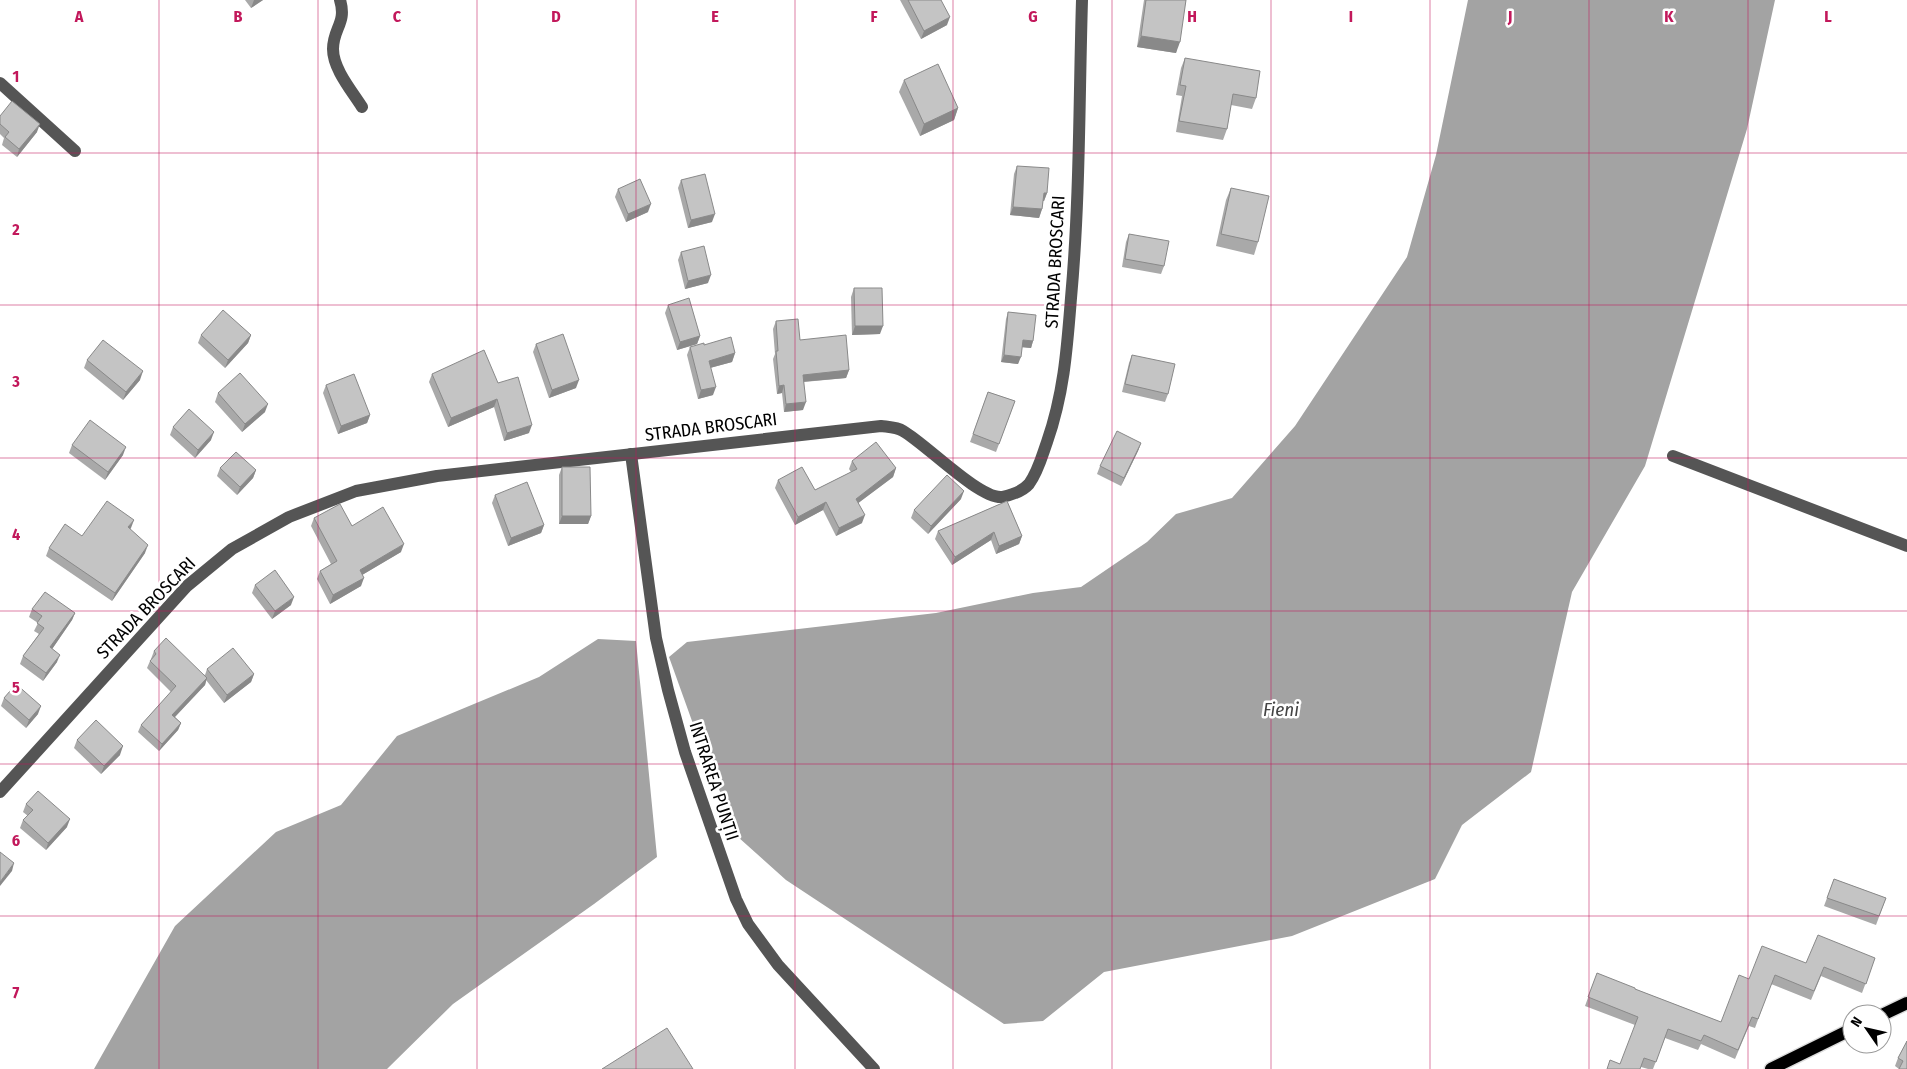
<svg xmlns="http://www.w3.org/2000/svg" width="1907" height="1069" font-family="'Fira Sans Condensed',sans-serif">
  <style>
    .water { fill: #a3a3a3 }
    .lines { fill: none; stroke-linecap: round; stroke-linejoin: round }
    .major-casing { stroke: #dbdbdb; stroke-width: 15 }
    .minor { stroke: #555; stroke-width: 12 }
    .major { stroke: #000; stroke-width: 12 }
    .wall { fill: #a9a9a9 }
    .shaded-wall { fill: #898989 }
    .building { fill: #c4c4c4; stroke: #898989 }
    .grid { fill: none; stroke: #c2185b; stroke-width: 1; stroke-opacity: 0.55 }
    .labels { text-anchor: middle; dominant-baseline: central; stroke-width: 5; stroke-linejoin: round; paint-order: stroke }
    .street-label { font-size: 18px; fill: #000; stroke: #fff }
    .water-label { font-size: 19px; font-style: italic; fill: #444; stroke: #fff }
    .grid-label { font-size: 16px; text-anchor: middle; font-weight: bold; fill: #c2185b; stroke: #fff; stroke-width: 5; stroke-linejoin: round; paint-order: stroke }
  </style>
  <rect width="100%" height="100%" fill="#fff"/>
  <g class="water">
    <path d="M1468 0H1775L1747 129 1645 466 1572 592 1531 772 1462 825 1435 879 1292 936 1104 972 1043 1021 1004 1024 786 880 738 837 692 721 669 657 687 642 936 613 1033 593 1081 587 1147 542 1176 514 1232 498 1295 426 1407 257 1436 155Z"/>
    <path d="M598 639 636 641 657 857 594 904 453 1004 387 1069H94L175 926 276 832 341 805 397 736 539 677Z"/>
  </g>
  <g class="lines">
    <defs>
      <g id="major">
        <path d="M1882 1015 1907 1003"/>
        <path d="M1771 1069 1852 1029"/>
      </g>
    </defs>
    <use href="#major" class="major-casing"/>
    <g class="minor">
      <path d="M340 0C347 23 333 28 333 49 333 69 352 91 362 107"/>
      <path d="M0 83 75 151"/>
      <path d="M631 454 656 638 668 690 685 752 736 899 748 924 778 965 874 1069"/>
      <path d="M1673 456 1907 546"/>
      <path d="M0 792 187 586 232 549 289 517 356 491 437 476 881 426C888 427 897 427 903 431 926 444 979 499 1002 497 1011 495 1023 491 1029 484 1038 472 1042 456 1047 442 1064 393 1067 349 1071 298 1080 199 1079 99 1082 0"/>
    </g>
    <use href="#major" class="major"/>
  </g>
  <g class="wall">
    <path d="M245 0H263L251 8Z"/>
    <path d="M900 0H941L947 25 921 39Z"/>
    <path d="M1144 0H1186L1176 53 1137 47Z"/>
    <path d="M1185 58 1256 98 1252 109 1231 105 1227 129 1223 140 1176 132 1182 96 1176 95 1181 68Z"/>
    <path d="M904 80 958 108 954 120 920 136 899 92Z"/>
    <path d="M0 116 37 132 17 157 2 145 4 138 0 134Z"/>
    <path d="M1017 166 1047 193 1044 201H1043L1042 209 1039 218 1010 215 1014 174Z"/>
    <path d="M681 180 712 222 688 228 678 188Z"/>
    <path d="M1231 188 1258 242 1254 255 1216 246 1226 200Z"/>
    <path d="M618 189 648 212 626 222 615 197Z"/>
    <path d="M1129 234 1164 266 1161 274 1122 267 1126 242Z"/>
    <path d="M681 252 708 283 685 289 678 260Z"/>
    <path d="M854 288 880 334 852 335 851 297Z"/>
    <path d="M668 305 700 336 697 344 677 350 665 313Z"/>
    <path d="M1008 312 1033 341 1031 348 1022 347 1018 364 1001 362 1006 319Z"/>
    <path d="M776 321 800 340 849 370 846 378 804 382 803 410 784 412 782 393 777 394 773 359 775 354 773 329Z"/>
    <path d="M201 335H251L248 343 225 368 198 343Z"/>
    <path d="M536 344 576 388 549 398 533 352Z"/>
    <path d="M690 347 735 353 732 362 710 368 713 395 698 399 687 355Z"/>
    <path d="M1132 355 1168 394 1165 402 1122 392 1129 363Z"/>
    <path d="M87 360 140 380 123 400 84 368Z"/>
    <path d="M432 374 498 383 529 433 504 441 494 407 448 427 429 382Z"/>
    <path d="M326 385 370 415 367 423 338 434 323 393Z"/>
    <path d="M988 392 1015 401 996 452 970 442Z"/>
    <path d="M218 393 265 412 242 432 215 402Z"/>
    <path d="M173 427 211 440 195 458 170 435Z"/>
    <path d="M1141 443 1138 451 1121 486 1097 474 1100 466Z"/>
    <path d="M72 445 123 455 105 480 69 453Z"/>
    <path d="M852 461 896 468 893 477 858 503 862 523 836 536 823 510 795 525 775 488 778 480 815 490 851 472 849 469Z"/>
    <path d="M562 467 591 516 588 524H559V475Z"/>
    <path d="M220 468 256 470 253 478 237 495 217 476Z"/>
    <path d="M495 495 544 525 541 533 508 546 492 503Z"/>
    <path d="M961 499 928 534 911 518 914 510Z"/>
    <path d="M1007 501 1022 536 1019 544 996 554 991 540 952 565 935 539 938 531Z"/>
    <path d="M314 518 352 526 401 552 362 575 361 586 330 604 317 579 320 571 331 564 311 526Z"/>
    <path d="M131 528 130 529 145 553 112 601 46 556 49 548 82 536Z"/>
    <path d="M255 585 291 605 272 619 252 593Z"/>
    <path d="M32 609 75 613 72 620 52 649 57 662 43 681 20 664 23 656 39 634 34 631 38 623 29 617Z"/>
    <path d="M154 651 205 675 207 669 254 674 251 682 224 703 206 680 205 685 175 717 181 723 178 730 159 751 138 732 141 725 171 692 147 668 150 661 152 659H151Z"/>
    <path d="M4 698 38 714 26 728 1 706Z"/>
    <path d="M77 740 120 755 101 774 74 748Z"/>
    <path d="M26 804 67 827 46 850 20 828 23 820 28 816 23 812Z"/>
    <path d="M1834 879 1886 898 1876 925 1824 906Z"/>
    <path d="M1875 958 1862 993 1821 976 1811 1000 1771 984 1755 1028 1749 1026 1735 1059 1701 1044 1698 1050 1665 1038 1653 1069H1648L1641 1067 1635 1025 1585 1006 1597 973 1635 989 1721 1022 1749 979 1806 963Z"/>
    <path d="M1907 1041V1069H1899L1895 1066 1898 1058Z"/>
  </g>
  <g class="shaded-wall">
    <path d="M254 0H263L251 8Z"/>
    <path d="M950 17 947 25 921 39 924 31Z"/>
    <path d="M1141 36 1180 42 1176 53 1137 47Z"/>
    <path d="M958 108 954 120 920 136 924 124Z"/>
    <path d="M40 124 37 132 17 157 19 149Z"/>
    <path d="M1044 193H1047L1044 201H1041Z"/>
    <path d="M651 204 648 212 626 222 628 214Z"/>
    <path d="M1013 207 1042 209 1039 218 1010 215Z"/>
    <path d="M715 214 712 222 688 228 691 220Z"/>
    <path d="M711 275 708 283 685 289 688 281Z"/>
    <path d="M855 326H883L880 334 852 335Z"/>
    <path d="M251 335 248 343 225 368 228 360Z"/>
    <path d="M700 336 697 344 677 350 680 342Z"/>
    <path d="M1023 340 1033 341 1031 348 1020 347Z"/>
    <path d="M735 353 732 362 706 369 709 361Z"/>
    <path d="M1004 355 1021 357 1018 364 1001 362Z"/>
    <path d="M849 370 846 378 800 382 803 375Z"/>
    <path d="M143 371 140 380 123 400 126 392Z"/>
    <path d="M579 380 576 388 549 398 552 390Z"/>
    <path d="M784 385 782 393 777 394 779 386Z"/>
    <path d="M716 387 713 395 698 399 701 390Z"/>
    <path d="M497 399 494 407 448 427 451 418Z"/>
    <path d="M806 402 803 410 784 412 786 404Z"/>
    <path d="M268 404 265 412 242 432 245 424Z"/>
    <path d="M370 415 367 423 338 434 341 426Z"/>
    <path d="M532 425 529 433 504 441 507 433Z"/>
    <path d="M214 432 211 440 195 458 198 450Z"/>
    <path d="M1141 443 1138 451 1121 486 1124 478Z"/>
    <path d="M126 447 123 455 105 480 108 472Z"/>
    <path d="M896 468 893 477 853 507 856 499Z"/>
    <path d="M256 470 253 478 237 495 240 487Z"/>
    <path d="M964 491 961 499 928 534 931 526Z"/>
    <path d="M826 502 823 510 795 525 798 517Z"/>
    <path d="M865 515 862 523 836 536 839 528Z"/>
    <path d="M562 516H591L588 524H559Z"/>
    <path d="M134 520 131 528 125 535 128 527Z"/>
    <path d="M544 525 541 533 508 546 511 538Z"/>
    <path d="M994 532 991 540 952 565 955 557Z"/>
    <path d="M1022 536 1019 544 996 554 999 546Z"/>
    <path d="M404 544 401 552 357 578 360 570Z"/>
    <path d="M148 545 145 553 112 601 115 593Z"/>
    <path d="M364 578 361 586 330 604 333 595Z"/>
    <path d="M294 597 291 605 272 619 275 611Z"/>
    <path d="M75 613 72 620 48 655 50 647Z"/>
    <path d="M60 655 57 662 43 681 46 673Z"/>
    <path d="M254 674 251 682 224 703 227 695Z"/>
    <path d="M207 678 205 685 170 722 172 715Z"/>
    <path d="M41 706 38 714 26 728 29 720Z"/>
    <path d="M181 723 178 730 159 751 162 744Z"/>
    <path d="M123 746 120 755 101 774 104 766Z"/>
    <path d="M70 819 67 827 46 850 48 843Z"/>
    <path d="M14 863 12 871 0 886V882Z"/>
  </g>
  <g class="building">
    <path d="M908 0H941L950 17 924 31Z"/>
    <path d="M1146 0H1186L1180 42 1141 36Z"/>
    <path d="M1185 58 1260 71 1256 98 1233 94 1227 129 1179 121 1186 86 1180 85Z"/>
    <path d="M938 64 958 108 924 124 904 80Z"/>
    <path d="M12 101 40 124 19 149 5 137 9 132 0 124V116Z"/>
    <path d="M1017 166 1049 168 1047 193H1044L1042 209 1013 207Z"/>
    <path d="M705 174 715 214 691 220 681 180Z"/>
    <path d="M640 179 651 204 628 214 618 189Z"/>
    <path d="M1231 188 1269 196 1258 242 1221 234Z"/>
    <path d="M1129 234 1169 241 1164 266 1125 259Z"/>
    <path d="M704 246 711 275 688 281 681 252Z"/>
    <path d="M854 288H882L883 326H855Z"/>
    <path d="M689 298 700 336 680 342 668 305Z"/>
    <path d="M223 310 251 335 228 360 201 335Z"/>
    <path d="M1008 312 1036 315 1033 341 1023 340 1021 357 1004 355Z"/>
    <path d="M798 319 800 340 846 335 849 370 803 375 806 402 786 404 784 385 779 386 776 351H778L776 321Z"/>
    <path d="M563 334 579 380 552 390 536 344Z"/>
    <path d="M731 337 735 353 709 361 716 387 701 390 690 347 704 343V345Z"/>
    <path d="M103 340 143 371 126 392 87 360Z"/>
    <path d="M484 350 498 383 518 377 532 425 507 433 497 399 451 418 432 374Z"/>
    <path d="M1132 355 1175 364 1168 394 1125 384Z"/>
    <path d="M240 373 268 404 245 424 218 393Z"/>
    <path d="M354 374 370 415 341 426 326 385Z"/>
    <path d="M988 392 1015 401 999 444 973 434Z"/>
    <path d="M189 409 214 432 198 450 173 427Z"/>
    <path d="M90 420 126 447 108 472 72 445Z"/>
    <path d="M1117 431 1141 443 1124 478 1100 466Z"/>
    <path d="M876 442 896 468 856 499 865 515 839 528 826 502 798 517 778 480 802 467 815 490 857 469 852 461Z"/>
    <path d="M236 452 256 470 240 487 220 468Z"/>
    <path d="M562 467H590L591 516H562Z"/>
    <path d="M947 475 964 491 931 526 914 510Z"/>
    <path d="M527 482 544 525 511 538 495 495Z"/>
    <path d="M107 501 134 520 128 527 148 545 115 593 49 548 65 524 82 536Z"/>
    <path d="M1007 501 1022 536 999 546 994 532 955 557 938 531Z"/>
    <path d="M340 504 352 526 383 507 404 544 360 570 364 578 333 595 320 571 337 561 314 518Z"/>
    <path d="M275 570 294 597 275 611 255 585Z"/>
    <path d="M45 592 75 613 50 647 60 655 46 673 23 656 44 628 37 623 42 616 32 609Z"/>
    <path d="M166 638 207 678 172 715 181 723 162 744 141 725 176 686 150 661 156 654 154 651Z"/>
    <path d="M233 648 254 674 227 695 207 669Z"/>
    <path d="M16 684 41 706 29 720 4 698Z"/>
    <path d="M96 720 123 746 104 766 77 740Z"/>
    <path d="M38 791 70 819 48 843 23 820 33 810 26 804Z"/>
    <path d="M0 852 14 863 0 882Z"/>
    <path d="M1834 879 1886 898 1879 916 1827 898Z"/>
    <path d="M1818 935 1875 958 1866 984 1824 967 1814 991 1775 975 1758 1019 1752 1017 1738 1050 1704 1035 1701 1041 1668 1029 1656 1062 1644 1058 1640 1069H1607L1610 1060 1620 1064 1638 1017 1588 997 1597 973 1635 988V989L1721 1022 1739 975 1749 979 1762 946 1806 963Z"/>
    <path d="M667 1028 693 1069H602Z"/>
    <path d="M1907 1041V1069H1899L1903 1061 1898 1058Z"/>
  </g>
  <path class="grid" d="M159 0V1069M318 0V1069M477 0V1069M636 0V1069M795 0V1069M953 0V1069M1112 0V1069M1271 0V1069M1430 0V1069M1589 0V1069M1748 0V1069M0 153H1907M0 305H1907M0 458H1907M0 611H1907M0 764H1907M0 916H1907"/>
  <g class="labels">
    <g class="street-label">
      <text transform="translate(1055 262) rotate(-87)">STRADA BROSCARI</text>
      <text transform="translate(711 427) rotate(-7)">STRADA BROSCARI</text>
      <text transform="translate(146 608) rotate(-46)">STRADA BROSCARI</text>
      <text transform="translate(714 781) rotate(72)">INTRAREA PUNȚII</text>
    </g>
    <g class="water-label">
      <text x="1281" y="709">Fieni</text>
    </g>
  </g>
  <g class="grid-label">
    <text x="79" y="22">A</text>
    <text x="238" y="22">B</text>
    <text x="397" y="22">C</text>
    <text x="556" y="22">D</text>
    <text x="715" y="22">E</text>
    <text x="874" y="22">F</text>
    <text x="1033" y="22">G</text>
    <text x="1192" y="22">H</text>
    <text x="1351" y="22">I</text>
    <text x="1510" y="22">J</text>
    <text x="1669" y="22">K</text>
    <text x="1828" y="22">L</text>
    <text x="16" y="82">1</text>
    <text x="16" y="235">2</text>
    <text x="16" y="387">3</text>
    <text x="16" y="540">4</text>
    <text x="16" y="693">5</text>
    <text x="16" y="846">6</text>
    <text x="16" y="998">7</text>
  </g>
  <g transform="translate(1867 1029) rotate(304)"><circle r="24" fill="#ffffff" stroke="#999999"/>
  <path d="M0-4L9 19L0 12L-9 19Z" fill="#000000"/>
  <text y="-8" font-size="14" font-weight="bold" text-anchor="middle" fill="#000000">N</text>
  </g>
</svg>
